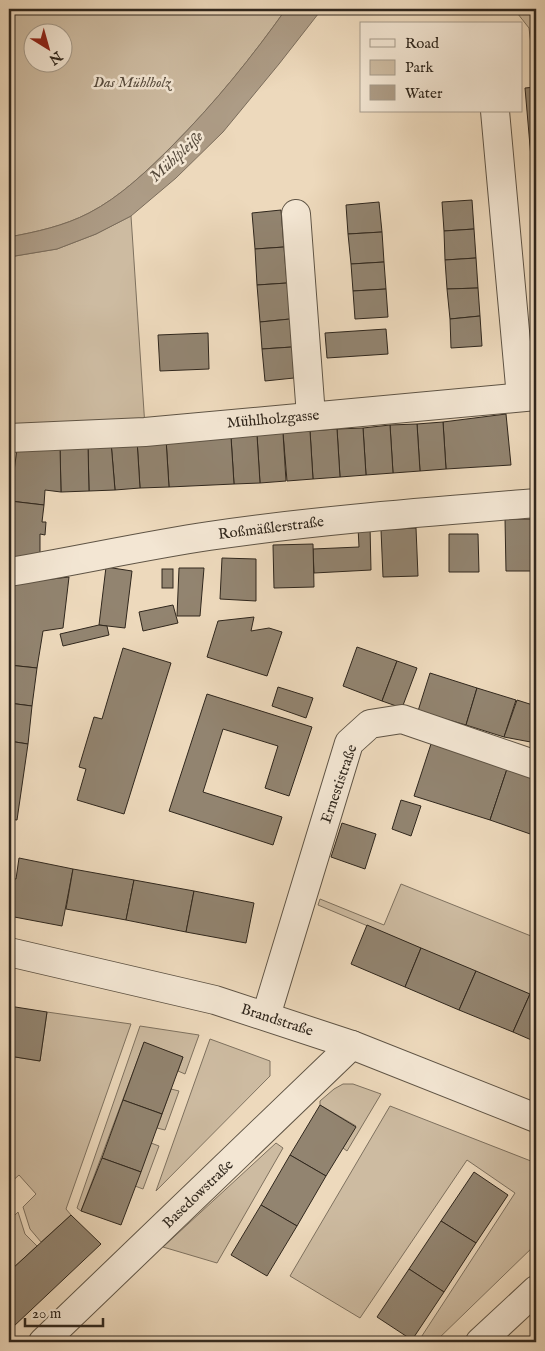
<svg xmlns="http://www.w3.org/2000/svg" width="545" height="1351" font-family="'IM FELL English',serif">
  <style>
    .green { fill: #cdbba1; stroke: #7e715f; fill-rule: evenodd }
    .water { fill: #ad9c86; stroke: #7b6d5c }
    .building { fill: #928470; stroke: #30271d }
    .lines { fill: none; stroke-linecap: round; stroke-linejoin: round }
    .minor-casing { stroke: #5f5445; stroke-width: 30 }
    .minor { stroke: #f3e6d3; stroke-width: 28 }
    .labels { text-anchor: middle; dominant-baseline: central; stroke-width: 5; stroke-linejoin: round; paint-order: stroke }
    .park-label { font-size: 15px; font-style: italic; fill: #574c3e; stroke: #f3e6d3 }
    .street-label { font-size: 15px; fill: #30271d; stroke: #f3e6d3 }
    .water-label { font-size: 16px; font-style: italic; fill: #564a3c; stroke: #f3e6d3 }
  </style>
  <rect width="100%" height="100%" fill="#edd9bc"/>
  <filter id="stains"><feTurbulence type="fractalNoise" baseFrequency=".004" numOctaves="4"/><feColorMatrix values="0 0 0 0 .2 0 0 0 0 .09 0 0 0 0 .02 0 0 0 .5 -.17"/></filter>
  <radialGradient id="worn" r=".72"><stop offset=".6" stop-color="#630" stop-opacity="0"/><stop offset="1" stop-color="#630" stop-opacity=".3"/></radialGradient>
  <g class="green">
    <path d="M9 9H286C252 57 214 104 172 146 147 171 120 197 89 213 64 226 36 232 9 237ZM32 32H62V62H32Z"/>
    <path d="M514 9H536V80H535L529 28Z"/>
    <path d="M131 216 145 427 9 432V257L57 249 96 234Z"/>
    <path d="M401 884 536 938V997L318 905 320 899 384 925Z"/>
    <path d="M47 1012 131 1024 66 1209 71 1215 41 1242 30 1229 23 1207 36 1194 19 1175 9 1184V1056L40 1061Z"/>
    <path d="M140 1026 199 1035 185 1074 178 1071 183 1057 144 1043 81 1211 77 1208Z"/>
    <path d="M210 1039 270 1061V1076L156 1191Z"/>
    <path d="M343 1084H353L381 1094 347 1151 343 1148 356 1126 320 1105V1101L334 1089Z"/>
    <path d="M171 1089 179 1091 165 1130 157 1128Z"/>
    <path d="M390 1106 536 1163V1244L435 1342H418L515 1193 467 1160 360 1318 290 1276Z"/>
    <path d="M151 1143 159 1146 143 1189 135 1186Z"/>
    <path d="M276 1143 283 1148 217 1263 163 1247Z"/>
    <path d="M9 1211 14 1216 18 1212 25 1234 37 1246 12 1269 9 1266Z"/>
  </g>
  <path class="water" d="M286 9H322L279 64 223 132 176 178 131 216 96 234 57 249 9 257V237C36 232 64 226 89 213 120 197 147 171 172 146 214 104 252 57 286 9Z"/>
  <g class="building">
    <path d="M536 87V168L532 169 525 88Z"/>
    <path d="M472 200 474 229 444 231 442 202Z"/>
    <path d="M379 202 382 232 348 234 346 205Z"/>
    <path d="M281 210 284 247 255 249 252 213Z"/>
    <path d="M474 229 476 258 445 260 444 231Z"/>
    <path d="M382 232 384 262 351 264 348 234Z"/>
    <path d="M284 247 287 283 257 285 255 249Z"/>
    <path d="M476 258 478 288 447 289 445 260Z"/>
    <path d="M384 262 386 289 353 291 351 264Z"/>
    <path d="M287 283 290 319 260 322 257 285Z"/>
    <path d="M478 288 480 316 450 319 447 289Z"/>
    <path d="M386 289 388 317 355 319 353 291Z"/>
    <path d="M480 316 482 346 451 348 450 319Z"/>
    <path d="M290 319 292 347 262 349 260 322Z"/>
    <path d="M386 329 388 354 327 358 325 333Z"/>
    <path d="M208 333 209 369 160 371 158 335Z"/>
    <path d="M292 347 294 378 265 381 262 349Z"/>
    <path d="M506 414 511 465 446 469 443 422Z"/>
    <path d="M443 422 446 469 420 471 417 424Z"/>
    <path d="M417 424 420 471 393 473 390 425Z"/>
    <path d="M390 425 393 473 366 475 363 428Z"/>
    <path d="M363 428 366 475 340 477 337 429Z"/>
    <path d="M337 429 340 477 313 479 310 431Z"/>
    <path d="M310 431 313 479 287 481 283 433Z"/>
    <path d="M283 433 286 481 260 483 257 435Z"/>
    <path d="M257 435 260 483 234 484 231 437Z"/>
    <path d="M231 437 234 484 169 487 166 439Z"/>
    <path d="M166 439 169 487 140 488 137 440Z"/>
    <path d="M137 440 140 488 115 490 111 442Z"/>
    <path d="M111 442 115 490 89 491 88 445Z"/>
    <path d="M88 445 89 491 61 492 60 446Z"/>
    <path d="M60 446 61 492 45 490 44 505 10 501 17 449Z"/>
    <path d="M10 501 44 505 42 522H46L45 535 40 534V555L13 558 9 554Z"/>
    <path d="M505 519H536V571H506Z"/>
    <path d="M370 526 371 570 314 573 313 549 359 547 358 527Z"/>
    <path d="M416 528 418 576 383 577 381 530Z"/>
    <path d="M449 534H478L479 572H449Z"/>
    <path d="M313 544 314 587 274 588 273 545Z"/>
    <path d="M222 558 256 559V601L220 599Z"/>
    <path d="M106 567 132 571 125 628 99 625Z"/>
    <path d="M179 568H204L200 616H177Z"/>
    <rect x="162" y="569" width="11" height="19"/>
    <path d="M69 577 63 628 43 631 37 668 9 665V584Z"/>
    <path d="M173 605 178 623 143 631 139 612Z"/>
    <path d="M254 617 251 631 269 628 282 632 267 676 207 657 218 621Z"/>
    <path d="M99 625 107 626 109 635 63 646 60 634Z"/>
    <path d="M357 647 397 661 382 701 343 686Z"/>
    <path d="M123 648 171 663 124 814 77 800 86 769 79 767 94 717 102 719Z"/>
    <path d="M397 661 417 668 402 708 382 701Z"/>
    <path d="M9 665 37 668 32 706 9 703Z"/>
    <path d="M430 673 477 688 466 725 418 711Z"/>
    <path d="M278 687 313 698 306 718 272 706Z"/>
    <path d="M477 688 516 700 504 737 466 725Z"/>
    <path d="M207 694 312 727 289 796 265 788 278 746 223 729 203 792 282 817 273 845 169 811Z"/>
    <path d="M517 700 536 706V743L504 737Z"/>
    <path d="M9 703 32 706 28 744 9 741Z"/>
    <path d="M9 741 28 744 17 820 9 819Z"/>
    <path d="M432 741 508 766 490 820 414 796Z"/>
    <path d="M508 766 536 775V836L490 820Z"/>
    <path d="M401 800 421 806 411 836 392 829Z"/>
    <path d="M342 823 376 834 365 869 331 857Z"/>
    <path d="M19 858 73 869 62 926 9 916V878L16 879Z"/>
    <path d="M73 869 134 880 126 920 66 909Z"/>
    <path d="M134 880 194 891 186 932 126 920Z"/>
    <path d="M194 891 254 903 246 943 186 932Z"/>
    <path d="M367 925 421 948 405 987 351 964Z"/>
    <path d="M421 948 476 971 459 1010 405 987Z"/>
    <path d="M476 971 530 994 513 1032 459 1010Z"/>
    <path d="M530 994 536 997V1042L513 1032Z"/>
    <path d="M9 1006 47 1012 40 1061 9 1056Z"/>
    <path d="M144 1042 183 1057 162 1114 123 1100Z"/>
    <path d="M123 1100 162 1114 141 1172 102 1158Z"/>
    <path d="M320 1105 356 1127 326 1176 290 1155Z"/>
    <path d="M290 1155 326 1176 297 1226 261 1205Z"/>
    <path d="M102 1158 141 1172 121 1225 81 1211Z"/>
    <path d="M474 1172 508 1195 476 1243 441 1221Z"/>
    <path d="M261 1205 297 1226 267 1276 231 1255Z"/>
    <path d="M71 1215 101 1244 13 1327 9 1326V1266L12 1269Z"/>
    <path d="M441 1221 476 1243 444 1292 409 1269Z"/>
    <path d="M409 1269 444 1292 412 1340 377 1317Z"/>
  </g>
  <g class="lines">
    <defs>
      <g id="minor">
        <path d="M495 111 521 397"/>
        <path d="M296 214 311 416"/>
        <path d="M9 438 145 432 536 396"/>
        <path d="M9 572C76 561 142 546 209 536 318 520 427 512 536 503"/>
        <path d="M9 952 215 1000 352 1045 536 1118"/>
        <path d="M266 1016 349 743 370 724 402 719 536 765"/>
        <path d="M43 1342 352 1045"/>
        <path d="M480 1342 536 1290"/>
      </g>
    </defs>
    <use href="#minor" class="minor-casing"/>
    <use href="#minor" class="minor"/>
  </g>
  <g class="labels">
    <g class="park-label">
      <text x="132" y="82">Das Mühlholz</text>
    </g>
    <g class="street-label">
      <text transform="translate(273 419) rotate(-5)">Mühlholzgasse</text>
      <text transform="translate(271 528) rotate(-7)">Roßmäßlerstraße</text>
      <text transform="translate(339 784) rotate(-71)">Ernestistraße</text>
      <text transform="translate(277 1020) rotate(18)">Brandstraße</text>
      <text transform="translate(198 1194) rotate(-44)">Basedowstraße</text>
    </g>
    <g class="water-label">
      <text transform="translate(177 157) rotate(-43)">Mühlpleiße</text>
    </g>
  </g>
  <rect width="545" height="1351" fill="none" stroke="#edd9bc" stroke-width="30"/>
  <rect x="10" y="10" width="525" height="1331" fill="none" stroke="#30271d" stroke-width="2.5"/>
  <rect x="15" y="15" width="515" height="1321" fill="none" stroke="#30271d"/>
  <rect x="360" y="22" width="162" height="90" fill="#f3e6d3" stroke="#a59a8a"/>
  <rect x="370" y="39" width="25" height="8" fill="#f3e6d3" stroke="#a59a8a"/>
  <text x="405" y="48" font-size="15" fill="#30271d">Road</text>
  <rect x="370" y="60" width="25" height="15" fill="#cdbba1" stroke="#a59a8a"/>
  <text x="405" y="72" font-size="15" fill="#30271d">Park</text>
  <rect x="370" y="85" width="25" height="15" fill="#ad9c86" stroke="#a59a8a"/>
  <text x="405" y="98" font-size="15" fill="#30271d">Water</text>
  <g transform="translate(48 48) rotate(143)"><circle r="24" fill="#f3e6d3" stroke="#a59a8a"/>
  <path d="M0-4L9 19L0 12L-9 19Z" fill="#8f2418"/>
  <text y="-8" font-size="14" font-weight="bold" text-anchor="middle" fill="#30271d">N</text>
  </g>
  <path d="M25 1318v8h78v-8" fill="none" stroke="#30271d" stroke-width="2.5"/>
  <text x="32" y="1318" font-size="15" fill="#30271d" stroke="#f3e6d3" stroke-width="4" paint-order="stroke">20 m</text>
  <rect width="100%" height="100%" filter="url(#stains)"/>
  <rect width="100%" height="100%" fill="url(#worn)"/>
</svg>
